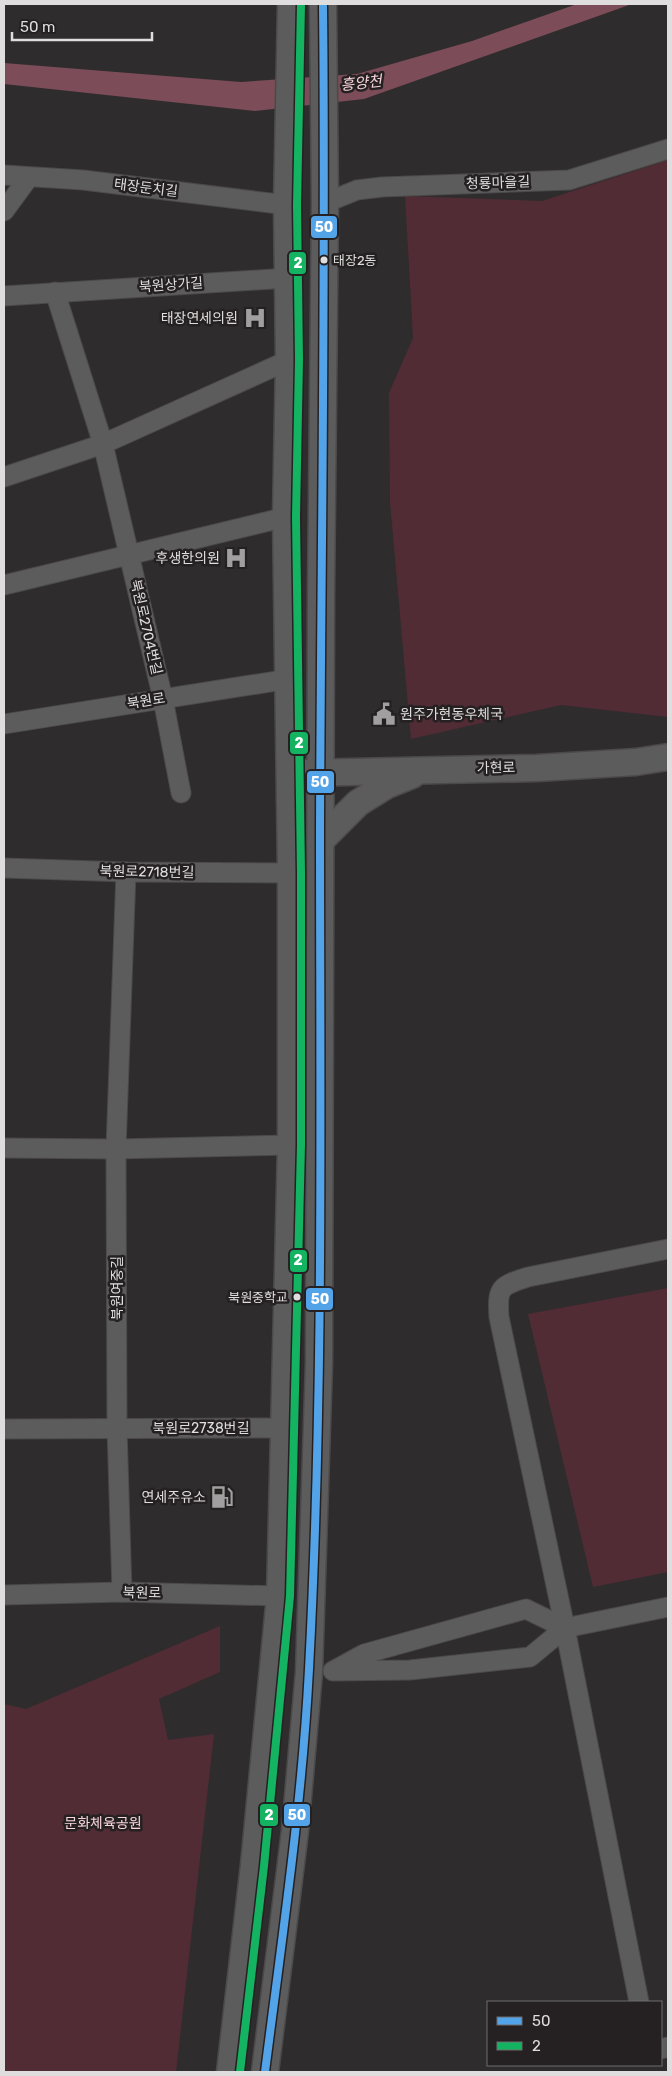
<svg xmlns="http://www.w3.org/2000/svg" width="672" height="2076" font-family="Rubik,'Noto Sans KR',sans-serif">
  <style>
    .green { fill: #512c35 }
    .water { fill: #7c4d58 }
    .lines { fill: none; stroke-linecap: round; stroke-linejoin: round }
    .street-casing { stroke: #4b494a; stroke-width: 21 }
    .secondary-casing { stroke: #4b494a; stroke-width: 29 }
    .street { stroke: #5d5c5c; stroke-width: 19 }
    .secondary { stroke: #5d5c5c; stroke-width: 26 }
    .bus-1-casing { stroke: #252122; stroke-width: 11 }
    .bus-2-casing { stroke: #252122; stroke-width: 11 }
    .bus-1 { stroke: #53a3e8; stroke-width: 8 }
    .bus-2 { stroke: #13b361; stroke-width: 8 }
    .bus-dot { fill: #dfdddd; stroke: #252122; stroke-width: 2 }
    .labels { text-anchor: middle; dominant-baseline: central; stroke-width: 5; stroke-linejoin: round; paint-order: stroke }
    .bus-label { font-size: 13px; fill: #dfdddd; stroke: #252122; text-anchor: start }
    .street-label { font-size: 14px; fill: #dfdddd; stroke: #252122 }
    .poi-label { font-size: 14px; fill: #dfdddd; stroke: #252122; text-anchor: end }
    .park-label { font-size: 14px; fill: #f8d4db; stroke: #252122 }
    .water-label { font-size: 15px; font-style: italic; fill: #f6d3da; stroke: #252122 }
    .line-badge { stroke: #252122; stroke-width: 2 }
    .badge-label { font-size: 14px; text-anchor: middle; font-weight: bold; fill: #fff }
  </style>
  <rect width="100%" height="100%" fill="#2e2c2d"/>
  <g class="green">
    <path d="M668 160V717L561 705 411 739 390 502 389 393 413 338 405 196 542 201Z"/>
    <path d="M668 1288V1572L593 1587 528 1314Z"/>
    <path d="M220 1626V1672L159 1699 168 1740 214 1734 176 2072H4V1704L26 1709Z"/>
  </g>
  <path class="water" d="M577 4H632L364 99 255 111 4 84V63L241 82 357 74 472 41Z"/>
  <g class="lines">
    <defs>
      <g id="street">
        <path d="M4 175 83 180 287 205"/>
        <path d="M325 203 357 190 382 187 569 180 668 149"/>
        <path d="M4 211 29 177"/>
        <path d="M55 292 103 444 163 699 181 793"/>
        <path d="M4 296 288 278"/>
        <path d="M4 477 103 444 289 360"/>
        <path d="M4 585 286 517"/>
        <path d="M4 724 289 679"/>
        <path d="M4 868 126 872 291 873"/>
        <path d="M4 1148 116 1149 291 1145"/>
        <path d="M4 1429 285 1428"/>
        <path d="M122 1592 117 1428 116 1149 126 872"/>
        <path d="M4 1595 122 1592 280 1596"/>
        <path d="M526 1609 565 1628 530 1657 410 1670 333 1671 364 1654Z"/>
        <path d="M565 1628 668 1607"/>
        <path d="M639 2002 565 1628 499 1317C497 1287 500 1286 528 1277L668 1249"/>
        <path d="M661 2049 668 2047"/>
      </g>
      <g id="secondary">
        <path d="M305 773 537 768 636 762 668 757"/>
        <path d="M321 840 358 803 387 785 412 775"/>
        <path d="M230 2072 254 1865 280 1596 291 1145V873L286 517 289 360 287 205 291 4"/>
        <path d="M265 2072 295 1831 309 1672 319 1363 321 596 325 203 323 4"/>
      </g>
    </defs>
    <use href="#street" class="street-casing"/>
    <use href="#secondary" class="secondary-casing"/>
    <use href="#street" class="street"/>
    <use href="#secondary" class="secondary"/>
    <defs>
      <path id="bus-1" d="M265 2072C282 1938 302 1804 309 1669 324 1389 320 1108 320 827 321 553 326 280 323 6"/>
      <path id="bus-2" d="M240 2072 264 1866 290 1596 301 1145V873L296 517 299 360 297 205 301 4"/>
    </defs>
    <use href="#bus-1" class="bus-1-casing"/>
    <use href="#bus-2" class="bus-2-casing"/>
    <use href="#bus-1" class="bus-1"/>
    <use href="#bus-2" class="bus-2"/>
  </g>
  <defs>
    <symbol id="hospital-bare" viewBox="-9 -9 18 18"><path d="M-5-5h3v3.5h4V-5h3V5h-3V1.5h-4V5h-3Z" fill="#a19f9f" stroke="#252122" stroke-width="2.5" paint-order="stroke"/></symbol>
    <symbol id="civic-bare" viewBox="-9 -9 18 18"><path d="M-.6-6.5H3V-4.5H.6V-3L4-1V1h2V6H-6V1h2V-1L-.6-3ZM-1.2 2.5V6h2.4V2.5Z" fill="#a19f9f" stroke="#252122" stroke-width="2.5" paint-order="stroke"/></symbol>
    <symbol id="fuel-bare" viewBox="-9 -9 18 18"><path d="M-5.5-6h7V0h2V4h1.3V-2.5L3-4.5l.8-.8L6-3V5H2.5V1h-1V6h-7ZM-4.2-4.7v3.2H.2V-4.7Z" fill="#a19f9f" stroke="#252122" stroke-width="2.5" paint-order="stroke"/></symbol>
  </defs>
  <g fill-rule="evenodd">
    <use href="#hospital-bare" x="239" y="302" width="32" height="32"/>
    <use href="#hospital-bare" x="220" y="542" width="32" height="32"/>
    <use href="#civic-bare" x="368" y="698" width="32" height="32"/>
    <use href="#fuel-bare" x="206" y="1481" width="32" height="32"/>
  </g>
  <g class="bus-dot">
    <circle cx="324" cy="260" r="4.5"/>
    <circle cx="297" cy="1297" r="4.5"/>
  </g>
  <g class="labels">
    <g class="bus-label">
      <text x="333" y="260">태장2동</text>
      <text x="288" y="1297" text-anchor="end">북원중학교</text>
    </g>
    <g class="street-label">
      <text transform="translate(498 183) rotate(-2)">청룡마을길</text>
      <text transform="translate(146 188) rotate(7)">태장둔치길</text>
      <text transform="translate(171 285) rotate(-4)">북원상가길</text>
      <text transform="translate(146 627) rotate(77)">북원로2704번길</text>
      <text transform="translate(146 701) rotate(-9)">북원로</text>
      <text transform="translate(496 768) rotate(-1)">가현로</text>
      <text transform="translate(147 872) rotate(1)">북원로2718번길</text>
      <text transform="translate(117 1288) rotate(-90)">북원여중길</text>
      <text x="201" y="1428">북원로2738번길</text>
      <text transform="translate(142 1593) rotate(1)">북원로</text>
    </g>
    <g class="poi-label">
      <text x="238" y="318">태장연세의원</text>
      <text x="220" y="558">후생한의원</text>
      <text x="400" y="714" text-anchor="start">원주가현동우체국</text>
      <text x="206" y="1497">연세주유소</text>
    </g>
    <g class="park-label">
      <text x="103" y="1823">문화체육공원</text>
    </g>
    <g class="water-label">
      <text transform="translate(361 83) rotate(-6)">흥양천</text>
    </g>
  </g>
  <g class="line-badge">
    <rect x="310" y="215" width="28" height="24" rx="5" fill="#53a3e8"/>
    <rect x="288" y="251" width="19" height="24" rx="5" fill="#13b361"/>
    <rect x="289" y="731" width="20" height="24" rx="5" fill="#13b361"/>
    <rect x="306" y="770" width="29" height="24" rx="5" fill="#53a3e8"/>
    <rect x="289" y="1249" width="19" height="24" rx="5" fill="#13b361"/>
    <rect x="305" y="1287" width="29" height="24" rx="5" fill="#53a3e8"/>
    <rect x="259" y="1803" width="20" height="24" rx="5" fill="#13b361"/>
    <rect x="283" y="1803" width="28" height="24" rx="5" fill="#53a3e8"/>
  </g>
  <g class="badge-label">
    <text x="324" y="232">50</text>
    <text x="298" y="268">2</text>
    <text x="299" y="748">2</text>
    <text x="320" y="787">50</text>
    <text x="298" y="1265">2</text>
    <text x="320" y="1304">50</text>
    <text x="269" y="1820">2</text>
    <text x="297" y="1820">50</text>
  </g>
  <rect width="672" height="2076" fill="none" stroke="#dfdddd" stroke-width="10"/>
  <rect x="487" y="2001" width="175" height="65" fill="#252122" stroke="#6f6c6d"/>
  <rect x="497" y="2017" width="25" height="8" fill="#53a3e8" stroke="#6f6c6d"/>
  <text x="532" y="2026" font-size="15" fill="#dfdddd">50</text>
  <rect x="497" y="2042" width="25" height="8" fill="#13b361" stroke="#6f6c6d"/>
  <text x="532" y="2051" font-size="15" fill="#dfdddd">2</text>
  <path d="M12 32v8h140v-8" fill="none" stroke="#dfdddd" stroke-width="2.5"/>
  <text x="20" y="32" font-size="15" fill="#dfdddd" stroke="#252122" stroke-width="4" paint-order="stroke">50 m</text>
</svg>
